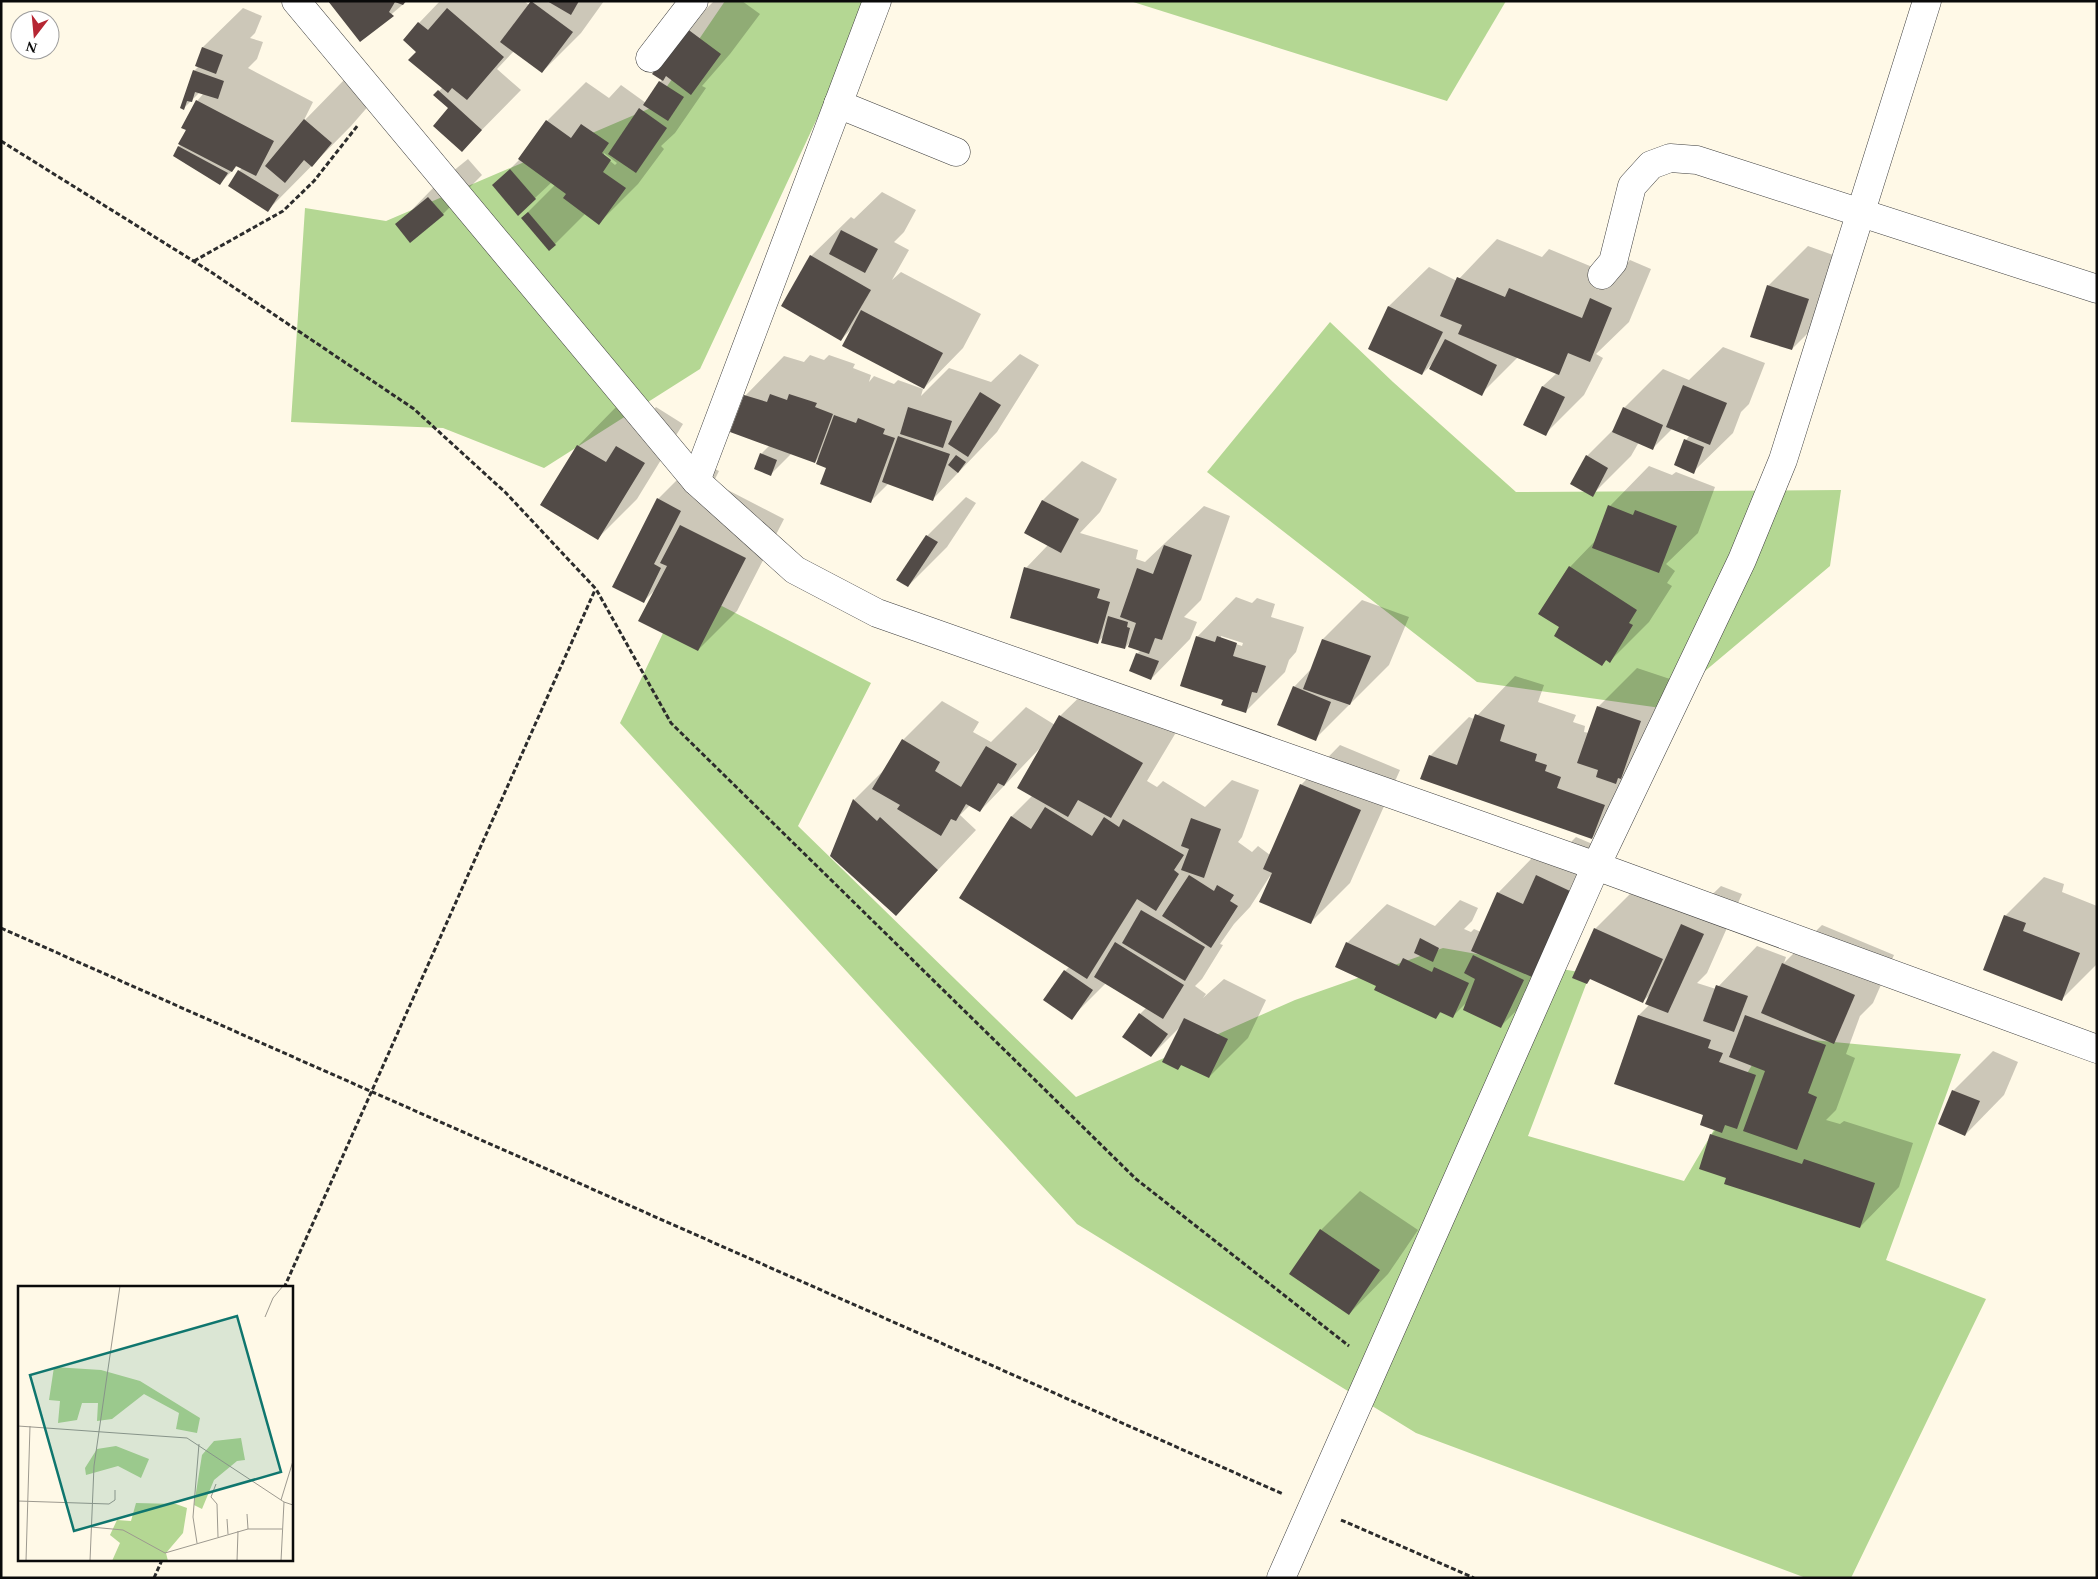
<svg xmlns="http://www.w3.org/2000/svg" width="2098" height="1579" font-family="Spectral,serif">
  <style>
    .forest { fill: #b4d793 }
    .shadow { fill: #0003; fill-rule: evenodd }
    .building { fill: #524b47 }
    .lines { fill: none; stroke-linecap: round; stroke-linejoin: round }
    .minor-casing { stroke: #3d3d3d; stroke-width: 29 }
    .tertiary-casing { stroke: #3d3d3d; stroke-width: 29 }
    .path { stroke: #2c2c2c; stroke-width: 3; stroke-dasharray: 5 2.5; stroke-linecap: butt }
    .minor { stroke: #fff; stroke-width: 28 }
    .tertiary { stroke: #fff; stroke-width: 28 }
    .inset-road { fill: none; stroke: #9d998f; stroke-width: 1 }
    .view { fill: #0f766e; fill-opacity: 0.15; stroke: #0f766e; stroke-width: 2.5 }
    .inset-edge { fill: none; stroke: #0a0a0a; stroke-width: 2.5 }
  </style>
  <rect width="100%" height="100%" fill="#fff9e7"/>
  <g class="forest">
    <path d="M725 1H872L700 369 544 468 443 428 291 422 305 208 386 221 653 107Z"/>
    <path d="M1130 1H1506L1447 101Z"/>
    <path d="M1330 322 1393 382 1516 492 1841 490 1830 566 1661 708 1477 682 1207 472Z"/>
    <path d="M685 587 871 683 798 826 1076 1097 1295 1000 1443 948 1590 974 1528 1136 1684 1181 1769 1036 1961 1054 1886 1260 1986 1299 1851 1578H1806L1416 1433 1077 1224 620 723Z"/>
  </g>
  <g class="shadow">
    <path d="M330 1H407L360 41Z"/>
    <path d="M440 1H524L529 5 532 1H604L581 33 542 72 514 51 497 69 521 90 462 150 450 108 435 95 443 87 417 51 419 23Z"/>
    <path d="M714 1H742L760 14 730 54 702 86 706 88 675 133 661 146 664 149 638 184 599 223 586 213 555 244 522 218 556 184 552 182 518 214 494 185 520 159 547 121 586 82 609 98 621 85 646 103 662 79 687 28ZM604 153 617 163 615 165 604 156Z"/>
    <path d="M243 8 262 16 255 33 250 38 263 42 257 59 248 68 313 102 303 122 344 80 371 103 351 126 268 210 239 171 242 168 238 165 220 183 179 147 197 101 204 93 200 92 184 108 194 71 199 66H197L203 47Z"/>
    <path d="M468 159 482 175 443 214 397 225 436 185Z"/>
    <path d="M882 192 916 210 904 232 894 242 909 250 892 280 901 272 981 314 963 348 924 388 852 328 841 340 783 306 811 256 851 217 854 219Z"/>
    <path d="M1497 239 1542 257 1549 249 1614 276 1630 260 1651 269 1629 322 1596 354 1603 358 1584 395 1545 434 1525 424 1543 386 1557 373 1518 357 1481 394 1433 363 1422 374 1369 349 1389 306 1429 267 1457 281Z"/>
    <path d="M1808 246 1847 260 1831 310 1792 349 1768 286Z"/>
    <path d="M1723 347 1765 363 1749 404 1741 412 1733 433 1693 472 1675 465 1686 440 1690 435 1672 429 1653 448 1639 442 1631 456 1592 495 1587 456 1615 428 1624 408 1663 369 1689 380Z"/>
    <path d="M1020 354 1039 365 997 432 933 499 889 483 870 502 827 467 820 456 815 462 792 453 771 474 761 454 770 445 745 396 784 356 804 362 810 355 824 360 829 355 855 364 853 368 871 375 869 382 874 376 894 384 898 380 923 389 921 396 949 368 991 382Z"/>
    <path d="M617 406 642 422 656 407 683 424 637 499 598 538 578 446Z"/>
    <path d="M697 460 719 471 704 501 720 486 784 519 737 611 698 650 655 590 643 602 658 499Z"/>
    <path d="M1082 461 1117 479 1100 512 1080 533 1138 550 1136 559 1145 562 1204 506 1230 516 1201 600 1184 617 1197 622 1190 639 1151 679 1137 654 1141 650 1131 641 1125 648 1104 636 1098 642 1026 568 1048 545 1026 533 1043 500Z"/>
    <path d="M1649 466 1672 475 1676 472 1715 487 1698 533 1666 564 1675 571 1667 583 1672 586 1649 622 1610 661 1607 659 1602 665 1561 627 1570 567 1596 540 1610 506Z"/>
    <path d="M966 497 976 503 947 547 908 586 927 536Z"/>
    <path d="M1236 597 1252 603 1257 598 1275 604 1271 617 1304 627 1296 652 1289 660 1285 672 1246 711 1224 699 1197 637ZM1221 636 1243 643 1242 646 1221 639Z"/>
    <path d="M1362 600 1409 617 1389 665 1315 739 1294 687 1312 668 1323 639Z"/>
    <path d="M1637 668 1679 682 1631 799 1592 838 1430 756 1469 717 1474 719 1515 676 1544 685 1538 702 1576 715 1573 722 1585 726 1584 732 1589 733 1598 707Z"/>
    <path d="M1100 677 1181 724 1147 781 1157 787 1163 781 1205 807 1232 780 1259 790 1242 837 1238 842 1252 852 1258 846 1270 855 1301 785 1340 745 1400 770 1350 883 1311 922 1270 876 1250 907 1234 924 1220 944 1223 945 1202 979 1195 986 1206 994 1203 998 1224 979 1266 1000 1248 1038 1209 1077 1182 1064 1178 1069 1181 1026 1151 1056 1140 1014 1146 1008 1106 983 1071 1018 1065 971 1070 966 961 897 1012 816 1033 795 1041 747 980 811 970 805 960 815 976 830 896 914 854 800 887 767 903 740 942 701 979 722 973 732 991 742 1026 707 1055 725 1060 716Z"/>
    <path d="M1576 837 1609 851 1539 988 1500 1027 1467 1002 1453 1016 1442 1011 1436 1017 1378 985 1347 943 1387 904 1435 926 1460 900 1478 908 1472 921 1464 929 1471 932 1474 929 1481 932 1498 893 1537 853 1553 860Z"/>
    <path d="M2044 877 2064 884 2062 892 2097 906V964L2062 999 2005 916Z"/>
    <path d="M1721 886 1742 894 1707 973 1697 983 1716 989 1757 946 1786 957 1784 963 1822 925 1894 955 1873 1003 1860 1016 1846 1054 1855 1058 1836 1110 1826 1120 1840 1124 1844 1121 1913 1143 1899 1187 1860 1227 1728 1177 1711 1135 1716 1130 1705 1115 1616 1083 1639 1015 1650 1004 1652 993 1642 1002 1591 978 1587 983 1595 929 1634 890 1691 915Z"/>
    <path d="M1993 1051 2018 1062 2004 1095 1965 1135 1939 1123 1953 1091Z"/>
    <path d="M1360 1191 1418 1230 1388 1274 1349 1314 1321 1230Z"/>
  </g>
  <g class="building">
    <path d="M328 1H406L403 5 395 2 389 12 394 16 360 42Z"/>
    <path d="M531 1 573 32 542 73 500 42Z"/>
    <path d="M547 1H579L571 15Z"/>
    <path d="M447 8 504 57 467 100 452 88 448 93 408 60 416 52 403 40 418 22 428 30Z"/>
    <path d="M686 28 721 54 691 95 666 76 663 81 652 74Z"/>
    <path d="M202 47 223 55 216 74 195 66Z"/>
    <path d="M193 70 224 81 218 99 195 92 192 102 187 101 184 110 180 108Z"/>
    <path d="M659 81 684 97 668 121 643 105Z"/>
    <path d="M438 90 482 130 462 152 433 126 448 108 433 95Z"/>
    <path d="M196 100 274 141 256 176 236 166 232 172 178 144 186 130 181 128Z"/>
    <path d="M639 108 667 128 636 173 608 154Z"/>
    <path d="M304 119 332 143 312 167 304 160 285 183 265 166Z"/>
    <path d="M546 120 571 138 581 124 609 143 602 153 611 160 603 172 626 188 599 225 563 198 566 194 518 159Z"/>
    <path d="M178 146 228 173 220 185 173 156Z"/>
    <path d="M510 169 536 199 518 216 492 185Z"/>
    <path d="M238 170 279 195 268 212 228 186Z"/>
    <path d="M428 197 444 215 410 243 395 224Z"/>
    <path d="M528 212 556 245 549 251 521 218Z"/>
    <path d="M841 230 878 249 865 273 829 254Z"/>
    <path d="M810 255 871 290 841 341 781 306Z"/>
    <path d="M1457 277 1505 297 1509 288 1582 318 1590 298 1612 308 1590 362 1568 353 1559 375 1458 334 1462 325 1440 316Z"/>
    <path d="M1767 285 1809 299 1792 350 1750 337Z"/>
    <path d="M1388 306 1443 332 1422 375 1368 349Z"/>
    <path d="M861 310 943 353 924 389 842 346Z"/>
    <path d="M1445 339 1497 365 1482 396 1429 369Z"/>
    <path d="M1683 385 1727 403 1710 445 1666 427Z"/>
    <path d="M1542 386 1565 397 1546 436 1523 425Z"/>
    <path d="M980 392 1001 405 968 457 948 444Z"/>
    <path d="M770 394 787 400 789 394 817 403 815 407 833 414 815 463 730 432 744 395 767 402Z"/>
    <path d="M908 407 952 421 943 448 900 434Z"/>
    <path d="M1623 407 1663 425 1653 450 1612 432Z"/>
    <path d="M834 415 856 423 858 418 885 429 883 434 895 438 871 503 820 484 826 468 816 464Z"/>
    <path d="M898 436 950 454 933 501 882 482Z"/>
    <path d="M1684 439 1704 447 1694 474 1674 465Z"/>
    <path d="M577 445 606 462 616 446 645 463 598 540 540 505Z"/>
    <path d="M760 453 777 460 771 476 754 469Z"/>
    <path d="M956 455 966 462 958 473 948 465Z"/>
    <path d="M1586 455 1608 468 1593 497 1570 484Z"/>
    <path d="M657 498 681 511 654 564 661 568 644 603 612 587Z"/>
    <path d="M1042 500 1079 519 1061 553 1024 533Z"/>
    <path d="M1608 505 1633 515 1635 510 1677 526 1659 573 1592 548Z"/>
    <path d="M680 525 746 558 698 651 638 621 667 566 660 563Z"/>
    <path d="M926 535 938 542 908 587 896 580Z"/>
    <path d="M1164 545 1192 555 1162 640 1155 638 1149 654 1128 647 1136 623 1120 617 1137 568 1153 574Z"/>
    <path d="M1569 566 1637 610 1629 623 1633 625 1610 663 1606 660 1602 666 1554 636 1559 627 1538 614Z"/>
    <path d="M1024 567 1100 589 1097 598 1110 602 1098 644 1010 618Z"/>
    <path d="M1108 616 1128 622 1127 627 1130 628 1125 649 1101 643Z"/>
    <path d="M1196 636 1215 642 1217 636 1237 643 1233 656 1266 666 1257 693 1252 692 1246 713 1221 705 1223 700 1180 686Z"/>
    <path d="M1322 639 1371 656 1350 705 1303 689Z"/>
    <path d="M1136 653 1159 661 1151 680 1129 671Z"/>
    <path d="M1293 686 1331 702 1316 741 1277 725Z"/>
    <path d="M1597 706 1641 721 1621 779 1618 778 1616 784 1596 777 1598 770 1577 763Z"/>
    <path d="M1475 714 1505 725 1500 741 1537 754 1535 761 1547 765 1545 771 1561 777 1557 788 1605 805 1592 839 1420 779 1429 755 1457 765Z"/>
    <path d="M1059 715 1143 763 1111 818 1078 800 1068 817 1017 788Z"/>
    <path d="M902 739 940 762 935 771 961 787 986 746 1017 764 1004 786 998 783 980 812 966 804 956 821 951 819 941 836 897 809 900 805 872 789Z"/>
    <path d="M1300 784 1361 810 1311 924 1259 902 1272 873 1263 869Z"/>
    <path d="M853 799 877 821 880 817 938 870 896 916 830 856Z"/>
    <path d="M1045 807 1092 836 1104 817 1119 827 1123 819 1184 855 1174 870 1179 874 1156 911 1137 899 1087 979 959 898 1011 816 1031 829Z"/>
    <path d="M1191 818 1221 829 1204 878 1181 870 1189 849 1181 846Z"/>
    <path d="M1189 875 1214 891 1217 885 1234 895 1230 901 1238 906 1211 948 1162 916Z"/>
    <path d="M1536 875 1570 891 1532 977 1471 951 1497 892 1523 904Z"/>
    <path d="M1141 910 1205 947 1185 981 1122 943Z"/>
    <path d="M2004 915 2026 923 2023 931 2080 953 2062 1001 1983 970Z"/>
    <path d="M1681 924 1704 934 1668 1013 1645 1004Z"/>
    <path d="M1594 928 1663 959 1643 1003 1590 979 1587 984 1572 978Z"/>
    <path d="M1420 938 1439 948 1433 962 1414 953Z"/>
    <path d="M1115 942 1184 985 1163 1019 1094 977Z"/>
    <path d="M1346 942 1399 966 1403 958 1432 972 1434 967 1469 983 1453 1018 1440 1012 1436 1019 1374 990 1376 986 1335 967Z"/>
    <path d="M1473 955 1524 980 1501 1028 1463 1010 1475 979 1464 973Z"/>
    <path d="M1782 963 1855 995 1834 1044 1761 1013Z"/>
    <path d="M1064 970 1093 990 1072 1020 1043 1000Z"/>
    <path d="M1716 985 1748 996 1734 1032 1703 1021Z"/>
    <path d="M1139 1013 1168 1034 1151 1057 1122 1037Z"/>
    <path d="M1638 1015 1711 1040 1708 1048 1723 1053 1719 1062 1756 1075 1737 1129 1725 1125 1722 1133 1700 1125 1703 1115 1614 1084Z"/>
    <path d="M1745 1015 1826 1045 1808 1093 1817 1097 1797 1150 1743 1131 1765 1071 1729 1057Z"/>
    <path d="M1184 1018 1228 1039 1209 1078 1181 1065 1178 1070 1162 1062Z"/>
    <path d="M1952 1090 1980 1101 1965 1136 1938 1124Z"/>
    <path d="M1710 1134 1802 1164 1804 1159 1875 1183 1860 1228 1724 1184 1726 1178 1699 1169Z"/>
    <path d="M1320 1229 1380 1270 1349 1315 1289 1274Z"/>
  </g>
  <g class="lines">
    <defs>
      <g id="minor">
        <path d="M650 58 694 1"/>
        <path d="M838 104 956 152"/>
        <path d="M1602 275 1613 262 1632 186 1651 165 1670 158 1697 160 2097 289"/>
        <path d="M696 481 877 1"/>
        <path d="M1281 1578 1596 866 1742 560 1783 460 1927 1"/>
      </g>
      <path id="tertiary" d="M296 1 696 481 795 570 877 613 1596 866 2097 1049"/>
    </defs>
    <use href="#minor" class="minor-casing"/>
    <use href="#tertiary" class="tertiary-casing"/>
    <g class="path">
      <path d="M1 141 211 272 414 409 506 493 596 589 671 723 1136 1179 1349 1346"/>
      <path d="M194 261 283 211 314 181 358 125"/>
      <path d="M1 928 1283 1494"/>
      <path d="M284 1288 595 590"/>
      <path d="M1341 1520 1474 1578"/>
      <path d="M154 1578 162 1560"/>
    </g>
    <use href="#minor" class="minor"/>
    <use href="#tertiary" class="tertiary"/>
  </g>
  <g transform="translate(18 1286)">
    <rect width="275" height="275" fill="#fff9e7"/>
    <path d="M36 81 83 84 122 95 182 132 179 147 158 143 161 127 126 108 94 133 79 135 80 117H64L59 134 40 137 42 115 31 114ZM223 152 227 174 219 175 196 194 184 223 176 219 184 169 196 155ZM98 160 131 173 123 192 100 180 68 189 67 182 79 163ZM118 217 158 218 169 222 165 247 148 267 150 275H94L102 257 92 249 99 234 113 235Z" fill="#b4d793"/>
    <path class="inset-road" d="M247 31 255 12 265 0M0 140 169 152 266 216 275 219M198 198 193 211 199 218 200 251M263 214 275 175M0 215 91 218 97 214V204M229 228 230 243M209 233 210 248M73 241 105 244 147 267 230 243H264M179 257 175 231 181 158M8 275 12 140M72 275 76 180 102 0M219 275 220 245M263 275 266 216"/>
    <path class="view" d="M219 30 263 186 56 245 12 89Z"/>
    <rect width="275" height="275" class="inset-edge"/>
  </g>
  <rect width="2098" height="1579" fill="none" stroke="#0a0a0a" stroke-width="5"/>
  <g transform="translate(35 35) rotate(196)"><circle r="24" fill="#ffffff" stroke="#9d9d9d"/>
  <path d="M0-4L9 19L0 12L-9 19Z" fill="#b62633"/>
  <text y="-8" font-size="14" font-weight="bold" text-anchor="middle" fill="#0a0a0a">N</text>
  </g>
</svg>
